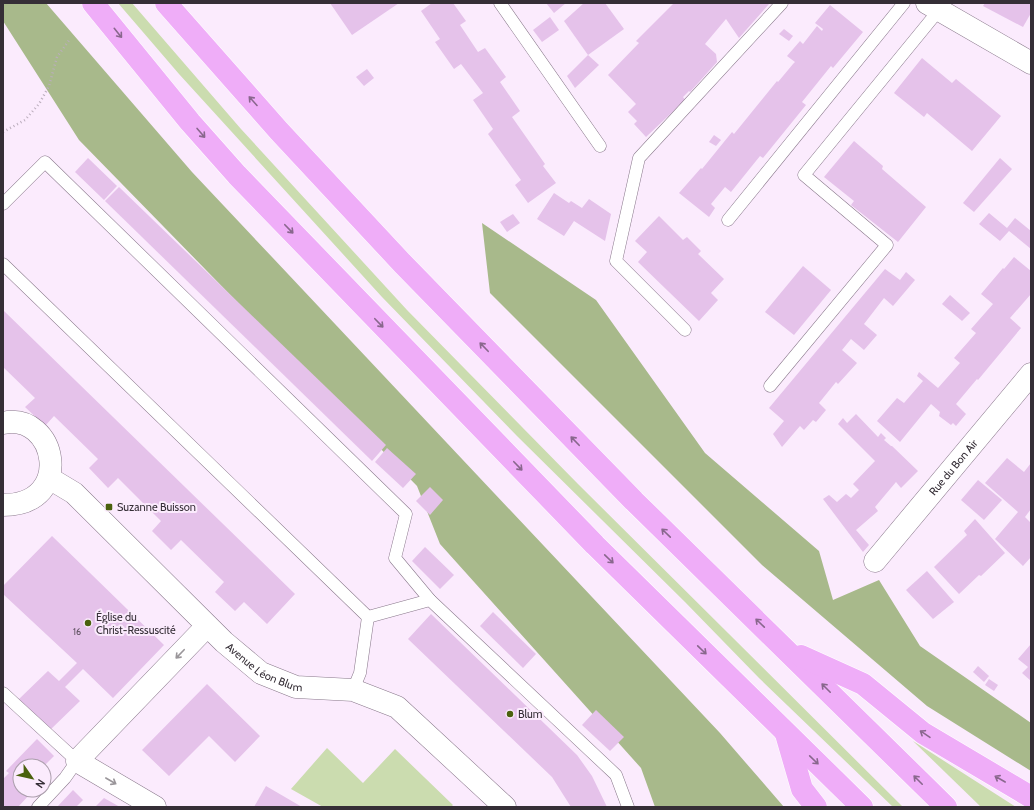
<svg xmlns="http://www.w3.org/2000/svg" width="1034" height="810" font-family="Cabin,sans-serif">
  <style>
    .green { fill: #cbdcaf }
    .forest { fill: #a8b98b }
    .building { fill: #e5c2ea }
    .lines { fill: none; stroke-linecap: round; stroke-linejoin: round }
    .service-casing { stroke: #89788b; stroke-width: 13 }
    .minor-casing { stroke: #89788b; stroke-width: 23 }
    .tertiary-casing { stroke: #89788b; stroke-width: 23 }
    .motorway-casing { stroke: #fff; stroke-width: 23 }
    .path { stroke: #bbaebd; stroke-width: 2.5; stroke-dasharray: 1 3; stroke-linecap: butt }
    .service { stroke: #fff; stroke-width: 12 }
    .minor { stroke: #fff; stroke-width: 22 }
    .tertiary { stroke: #fff; stroke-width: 22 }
    .motorway { stroke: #efadf8; stroke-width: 22 }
    .oneway { stroke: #89678d }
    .oneway2 { stroke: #9a969a }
    .poi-dot { fill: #4a610d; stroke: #fbebfd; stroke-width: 1.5 }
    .labels { text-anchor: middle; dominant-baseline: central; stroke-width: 4; stroke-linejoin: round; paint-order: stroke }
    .number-label { font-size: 9px; fill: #615363 }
    .street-label { font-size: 11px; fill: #352e36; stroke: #fbebfd }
    .poi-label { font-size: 11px; fill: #352e36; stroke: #fbebfd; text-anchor: start }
  </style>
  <rect width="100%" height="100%" fill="#fbebfd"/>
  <g class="green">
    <path d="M118 3H132L241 129 407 310 578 484 903 807H893L759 678 685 602 517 436 382 297 179 74Z"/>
    <path d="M913 741 1016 807H981Z"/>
    <path d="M327 748 363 783 395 749 453 805 451 807H323L291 789Z"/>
  </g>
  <g class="forest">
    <path d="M3 3H46L192 172 720 733 784 807H655L641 768 440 544 417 486 79 140 3 21Z"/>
    <path d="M482 223 596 300 705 453 819 551 833 600 879 580 920 646 1031 723V771L927 706 762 565 490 293Z"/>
  </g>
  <g class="building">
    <path d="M330 3H399L352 35Z"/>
    <path d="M432 3H453L466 21 460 25 478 52 485 48 506 77 500 82 520 111 512 117 545 164 543 166 556 183 528 203 515 185 521 180 488 134 493 129 473 100 483 93 461 64 454 69 435 42 440 39 421 11Z"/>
    <path d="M546 3H566L554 13Z"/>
    <path d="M584 3H605L624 29 588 55 564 21Z"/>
    <path d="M674 3 769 4 739 38 726 19 705 44 716 54 717 62 690 92 689 91 683 97 685 100 646 137 634 124 637 121 628 112 636 104 608 75 639 43 636 41Z"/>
    <path d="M985 3H1031V13L1023 27 983 6Z"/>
    <path d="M830 5 863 32 833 68 831 66 802 102 806 105 763 158 760 156 731 192 725 187 711 204 715 208 709 217 679 193 701 168 702 169 732 132 734 134 777 81 778 82 793 64 795 62 787 56 800 41 803 44 817 26 822 31 823 29 815 23Z"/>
    <path d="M550 17 559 30 542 42 533 30Z"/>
    <path d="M784 29 793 36 789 41 779 34Z"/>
    <path d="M588 55 599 65 575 88 567 76Z"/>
    <path d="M922 58 952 83 956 79 1001 116 972 151 927 113 924 117 894 93Z"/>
    <path d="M367 69 374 78 364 86 356 77Z"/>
    <path d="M714 135 721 140 716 146 709 142Z"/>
    <path d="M854 141 883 166 882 169 926 207 898 242 851 205 854 201 824 177Z"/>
    <path d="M88 158 117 186 104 200 75 172Z"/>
    <path d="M1000 158 1012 169 974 212 963 203Z"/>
    <path d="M119 187 386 445 372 461 105 201Z"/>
    <path d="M554 193 569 203 571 201 582 208 589 199 611 214 605 241 574 221 564 236 537 219Z"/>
    <path d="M989 213 1007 228 1015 218 1031 231V249L1009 231 1000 241 979 224Z"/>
    <path d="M513 214 520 223 507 232 500 222Z"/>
    <path d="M659 216 683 240 687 237 701 251 698 254 724 279 711 293 718 300 699 321 638 262 647 252 635 241Z"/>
    <path d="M1014 257 1031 271V294L1010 318 1021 328 978 380 977 379 956 404 966 414 956 426 953 423 951 425 939 416 940 412 931 404 900 442 877 421 897 398 904 403 923 381 917 376 919 372 938 388 960 363 954 358 976 333 971 329 993 304 981 294 1003 268 1004 269Z"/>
    <path d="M803 266 831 290 794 335 765 312Z"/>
    <path d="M885 269 900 280 906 272 915 280 893 306 884 298 864 324 877 335 864 350 851 339 842 350 857 363 838 384 836 382 819 403 826 410 816 422 813 420 804 430 800 426 782 447 773 434 784 421 769 408Z"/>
    <path d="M950 295 970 313 962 321 942 304Z"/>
    <path d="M3 310 295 594 267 624 244 602 235 611 215 592 224 582 181 540 171 550 152 531 161 521 118 478 108 488 89 468 98 459 54 416 45 426 25 407 35 398 3 367Z"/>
    <path d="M856 414 878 437 881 433 886 438 884 440 891 446H892L918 471 901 488 896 482 875 507 878 511 856 530 869 545 863 552 823 499 829 495 837 502 846 494 851 498 859 490 853 484 875 461 838 424 843 418 847 423Z"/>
    <path d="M387 448 416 474 403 488 375 462Z"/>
    <path d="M1007 458 1024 472 1031 463V509L1025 517 1031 523V557L1023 566 995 539 1018 512 985 483Z"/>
    <path d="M978 480 1002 500 984 520 961 500Z"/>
    <path d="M430 487 443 500 430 515 416 501Z"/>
    <path d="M975 519 1005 553 981 576 979 575 959 594 934 567 967 535 964 531Z"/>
    <path d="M52 536 164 645 113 698 83 669 65 687 80 701 50 730 18 700 48 671 59 681 77 663 3 594V586Z"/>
    <path d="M425 547 454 575 440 589 412 561Z"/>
    <path d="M927 571 954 602 933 619 906 590Z"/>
    <path d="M493 612 536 654 523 668 480 626Z"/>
    <path d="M431 614 577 755 592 776 607 807H571L552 777 408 639Z"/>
    <path d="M1031 644V681L1022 673 1028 667 1018 659Z"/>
    <path d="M978 666 989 676 984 682 973 672Z"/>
    <path d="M989 679 998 685 994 691 985 685Z"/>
    <path d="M207 684 260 736 235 762 209 736 169 776 142 750Z"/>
    <path d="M596 710 624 737 610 751 582 725Z"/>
    <path d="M37 739 54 756 44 766H20V790H30L28 792 30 794 18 807H3V779L9 773 6 771Z"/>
    <path d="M266 786 302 807H254Z"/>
    <path d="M73 790 83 800 76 807H57Z"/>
    <path d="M104 798 120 807H95Z"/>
  </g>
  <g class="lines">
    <defs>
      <g id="service">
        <path d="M500 3 600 146"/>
        <path d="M3 204 45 162 406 514 395 558 430 600"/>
        <path d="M728 220 904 3"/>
        <path d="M3 264 368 617 430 600 616 775 628 807"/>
        <path d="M685 330 616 261 639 158 782 3"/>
        <path d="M770 386 887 245 804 175 939 10"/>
        <path d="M353 690 360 673 368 617"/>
        <path d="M3 693 77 761 65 778 38 807"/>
      </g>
      <g id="minor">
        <path d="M3 423C56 411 76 505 3 505"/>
        <path id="s1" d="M49 478 74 493 224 642 261 673 296 687 353 690 397 707 505 807"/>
        <path id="s2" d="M875 561 1031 374"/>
        <path d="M155 807 77 761 207 626"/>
      </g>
      <path id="tertiary" d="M927 3 1031 63"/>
      <g id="motorway">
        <path d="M93 3 190 122 237 175 595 545 862 807"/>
        <path d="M166 3 279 131 402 263 634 501 946 807"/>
        <path d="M801 656 863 684 923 733 1031 797"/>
        <path d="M786 734 802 789 816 807"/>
      </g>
    </defs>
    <use href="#service" class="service-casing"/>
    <use href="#minor" class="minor-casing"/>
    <use href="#tertiary" class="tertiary-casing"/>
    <use href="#motorway" class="motorway-casing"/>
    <path class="path" d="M3 132 25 120 39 104 49 86 57 57 70 39"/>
    <use href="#service" class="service"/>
    <use href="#minor" class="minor"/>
    <use href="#tertiary" class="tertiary"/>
    <use href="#motorway" class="motorway"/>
  </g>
  <defs><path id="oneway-shaft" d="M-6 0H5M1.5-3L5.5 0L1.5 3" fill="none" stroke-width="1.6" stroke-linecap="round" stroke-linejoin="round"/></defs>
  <g class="oneway">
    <use href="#oneway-shaft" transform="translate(118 33) rotate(51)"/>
    <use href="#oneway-shaft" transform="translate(253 101) rotate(-132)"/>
    <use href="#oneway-shaft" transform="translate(201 133) rotate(49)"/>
    <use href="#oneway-shaft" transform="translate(289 229) rotate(46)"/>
    <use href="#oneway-shaft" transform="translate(379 323) rotate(46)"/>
    <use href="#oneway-shaft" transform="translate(484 347) rotate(-134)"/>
    <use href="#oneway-shaft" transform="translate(575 441) rotate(-134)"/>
    <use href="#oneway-shaft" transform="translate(518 466) rotate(46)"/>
    <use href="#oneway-shaft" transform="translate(666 533) rotate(-136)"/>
    <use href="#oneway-shaft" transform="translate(609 559) rotate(44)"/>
    <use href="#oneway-shaft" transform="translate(760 623) rotate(-136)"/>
    <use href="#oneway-shaft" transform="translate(702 650) rotate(44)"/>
    <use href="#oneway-shaft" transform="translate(826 688) rotate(-135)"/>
    <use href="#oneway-shaft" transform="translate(925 734) rotate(-146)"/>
    <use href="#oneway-shaft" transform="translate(814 760) rotate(44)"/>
    <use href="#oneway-shaft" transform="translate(1000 779) rotate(-150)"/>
    <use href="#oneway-shaft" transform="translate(918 780) rotate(-135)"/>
  </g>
  <g class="oneway2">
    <use href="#oneway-shaft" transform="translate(180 654) rotate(134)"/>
    <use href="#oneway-shaft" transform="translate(111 781) rotate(30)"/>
  </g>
  <g class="poi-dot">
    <rect x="105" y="503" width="8" height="8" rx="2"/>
    <circle cx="88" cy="623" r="4"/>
    <circle cx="510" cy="714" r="4"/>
  </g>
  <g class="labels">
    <g class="number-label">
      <text x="77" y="631">16</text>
    </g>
    <g class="street-label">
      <text stroke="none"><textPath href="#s2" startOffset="122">Rue du Bon Air</textPath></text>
      <text stroke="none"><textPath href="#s1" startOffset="289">Avenue Léon Blum</textPath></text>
    </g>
    <g class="poi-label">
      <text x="117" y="507">Suzanne Buisson</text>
      <text x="96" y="617">Église du<tspan x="96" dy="13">Christ-Ressuscité</tspan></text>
      <text x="518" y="714">Blum</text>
    </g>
  </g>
  <rect width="1034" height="810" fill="none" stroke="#352e36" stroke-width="8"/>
  <g transform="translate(32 778) rotate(124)"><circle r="19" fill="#fbebfd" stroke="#ac9fad"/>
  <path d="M0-3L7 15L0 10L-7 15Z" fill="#4a610d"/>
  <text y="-6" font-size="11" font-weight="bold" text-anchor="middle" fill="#352e36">N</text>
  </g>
</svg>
